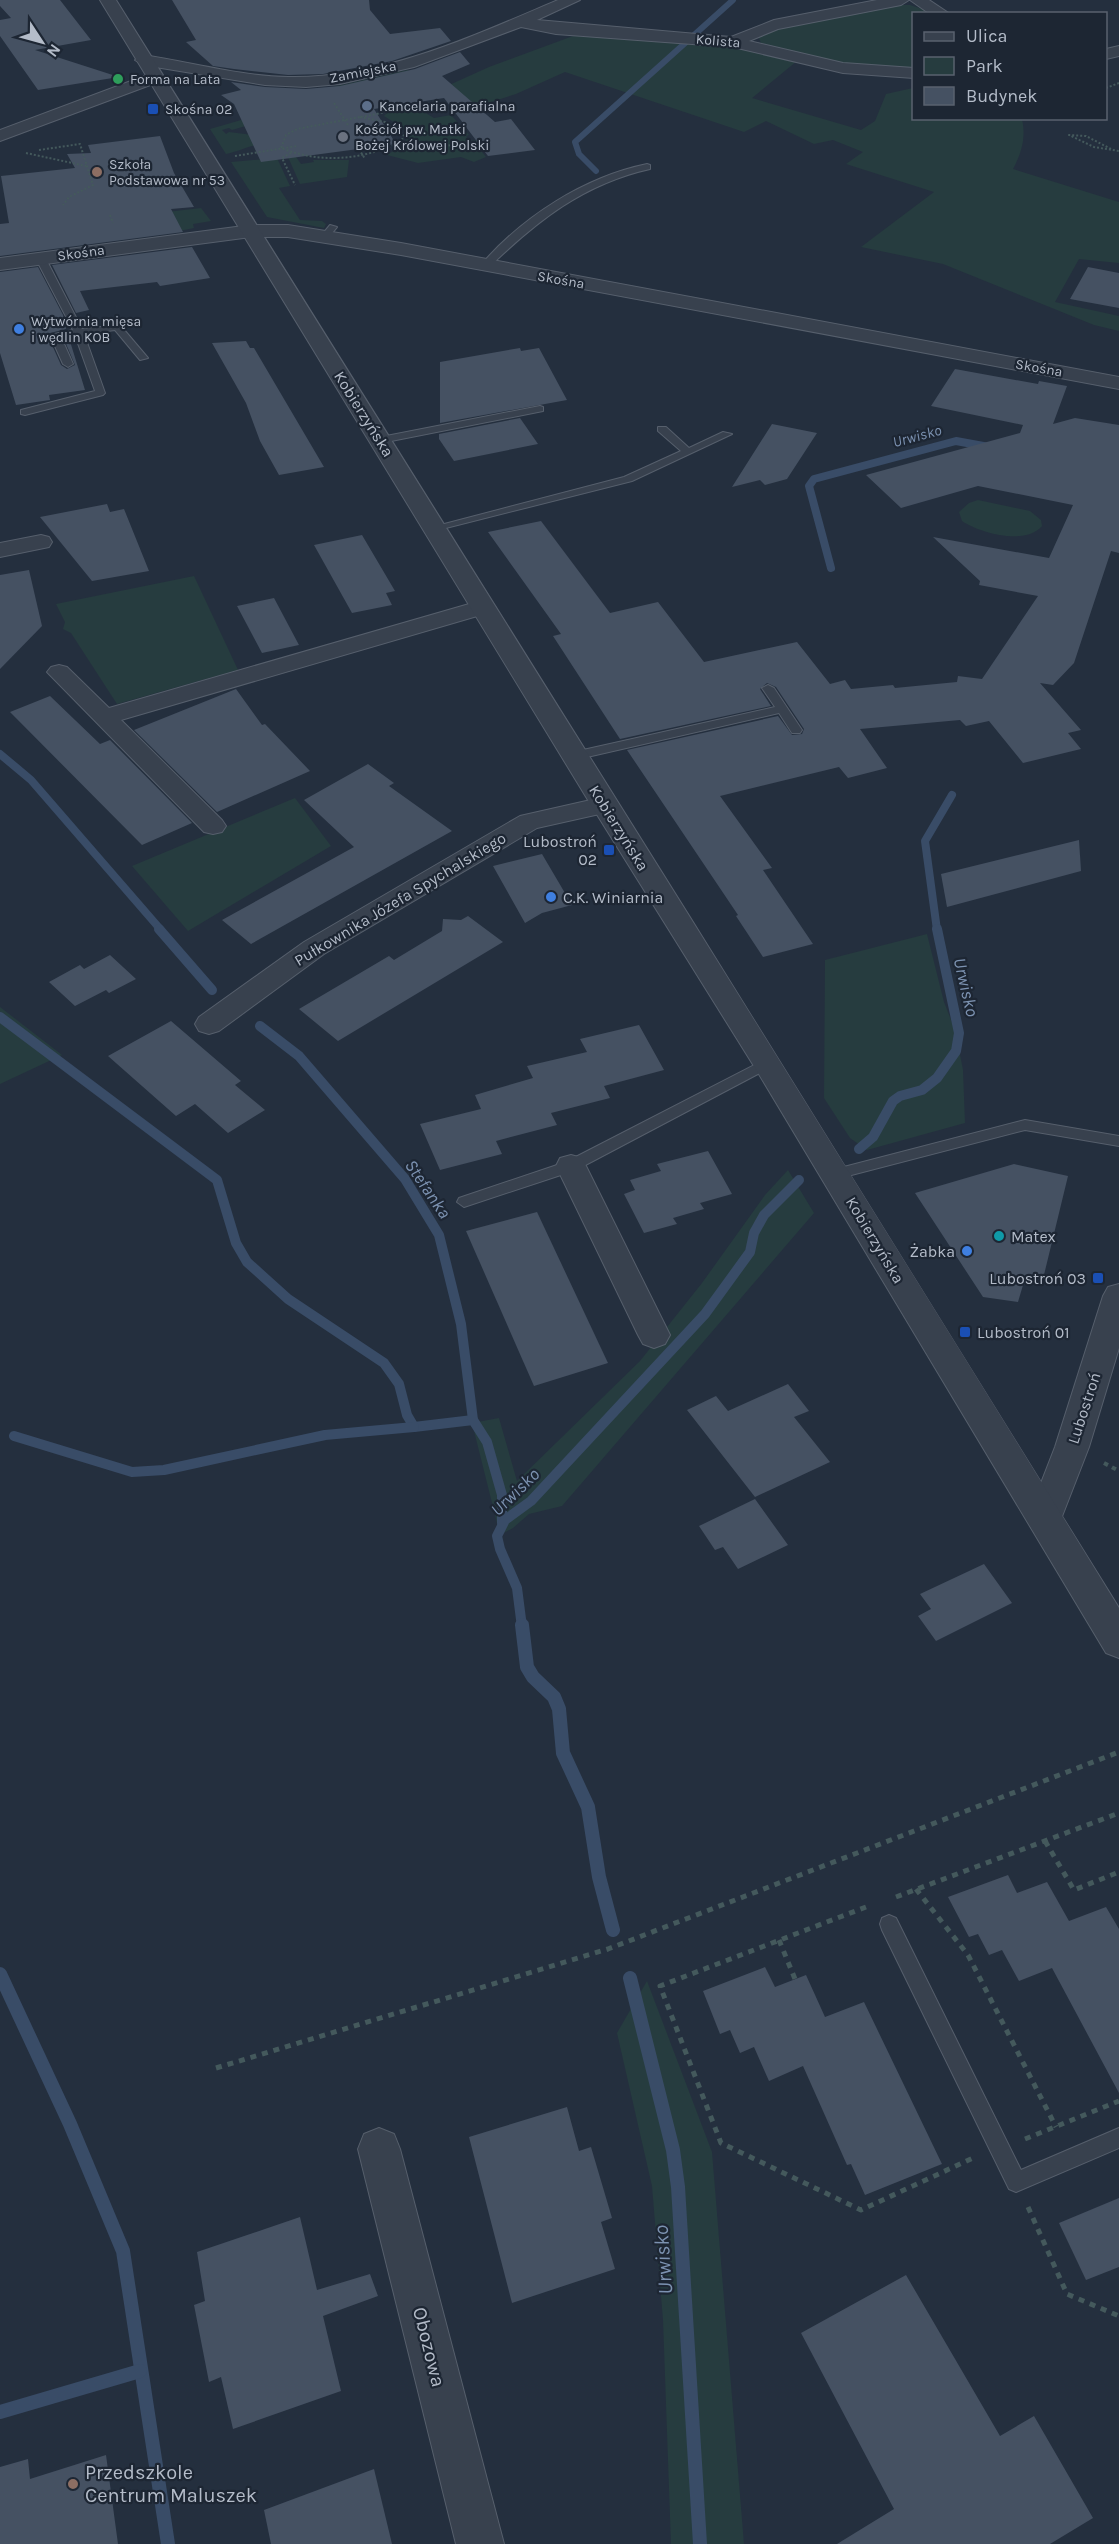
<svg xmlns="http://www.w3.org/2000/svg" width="1119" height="2544" font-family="Karla,sans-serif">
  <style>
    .green { fill: #263c3f }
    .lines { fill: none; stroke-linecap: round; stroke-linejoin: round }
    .stream-far3 { stroke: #394c67; stroke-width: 6 }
    .stream-far2 { stroke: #394c67; stroke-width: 8 }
    .stream-far1 { stroke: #394c67; stroke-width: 10 }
    .stream { stroke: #394c67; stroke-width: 14 }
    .building { fill: #455162 }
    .service-casing { stroke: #565f6c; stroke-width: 2 }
    .minor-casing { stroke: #565f6c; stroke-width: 2 }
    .tertiary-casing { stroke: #565f6c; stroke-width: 2 }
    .path-far2 { stroke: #44595c; stroke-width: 2; stroke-dasharray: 2 2; stroke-linecap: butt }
    .path-far1 { stroke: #44595c; stroke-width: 4; stroke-dasharray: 4.5 4.5; stroke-linecap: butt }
    .path { stroke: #44595c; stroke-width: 5; stroke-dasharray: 6 6; stroke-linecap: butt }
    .service { fill: #38414e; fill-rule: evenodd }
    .minor { fill: #38414e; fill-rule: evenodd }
    .tertiary { fill: #38414e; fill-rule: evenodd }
    .leisure-dot { fill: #2e9e5b; stroke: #1d2633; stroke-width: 2 }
    .service-dot { fill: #5c6f8a; stroke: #1d2633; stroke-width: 2 }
    .transit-dot { fill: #1a4fb4; stroke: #1d2633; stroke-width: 2 }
    .worship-dot { fill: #6b7280; stroke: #1d2633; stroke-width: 2 }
    .education-dot { fill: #8d6e63; stroke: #1d2633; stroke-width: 2 }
    .shop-dot { fill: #3f7fe0; stroke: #1d2633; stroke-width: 2 }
    .culture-dot { fill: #0f9aa8; stroke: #1d2633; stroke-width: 2 }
    .labels { text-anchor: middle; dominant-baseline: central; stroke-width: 4.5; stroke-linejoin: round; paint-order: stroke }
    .far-street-label { font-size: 14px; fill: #b4bcc9; stroke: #1d2633 }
    .far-poi-label { font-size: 14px; fill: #b4bcc9; stroke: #1d2633; text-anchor: start }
    .far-water-label { font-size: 15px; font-style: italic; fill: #7c92b1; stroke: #1d2633 }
    .street-label { font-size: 16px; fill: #b4bcc9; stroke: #1d2633 }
    .poi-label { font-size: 16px; fill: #b4bcc9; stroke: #1d2633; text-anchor: end }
    .water-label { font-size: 18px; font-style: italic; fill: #7c92b1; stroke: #1d2633 }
    .near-street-label { font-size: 20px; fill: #b4bcc9; stroke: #1d2633 }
    .near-poi-label { font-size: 20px; fill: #b4bcc9; stroke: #1d2633; text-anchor: start }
    .near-water-label { font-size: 21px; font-style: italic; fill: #7c92b1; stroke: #1d2633 }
  </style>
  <rect width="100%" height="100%" fill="#242f3e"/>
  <g class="green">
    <path d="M895 5H910L935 13 914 14 913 69 843 63 761 43 758 36 782 26Z"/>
    <path d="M573 36 713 43 744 47 797 61 752 98 861 130 875 121 886 94 913 88 914 118 1022 119C1026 137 1022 152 1013 169L1119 202V263L1079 259 1055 302 1119 316V331L1094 325 943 264 861 247 934 192 846 164 863 152 833 140 814 144 766 121 744 132 565 72 516 94 469 109 454 94 333 87 407 70 447 86 489 67Z"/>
    <path d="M321 97 324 103 232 130 229 128 222 130 226 134 229 132 253 135 264 143C248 146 241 151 226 154L210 129Z"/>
    <path d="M406 110 424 112 434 118 451 115 469 135 466 136 469 141 478 140 482 146 479 148 486 157 474 162 461 157 418 163 387 155 404 144 408 136 403 128 384 116 388 112Z"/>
    <path d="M288 157H296L301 164 314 162 313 160H349L347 177 300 184Z"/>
    <path d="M277 158 290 186 279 188 300 220 322 221 326 224 324 228 267 217 231 162Z"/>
    <path d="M201 208 211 221 193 224 194 228 169 233 141 215Z"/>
    <path d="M978 500 1030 511 1041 520 1042 526C1025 546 980 533 962 521L959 512 969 503Z"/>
    <path d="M194 576 238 670 117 704 71 633 63 629 65 622 56 604Z"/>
    <path d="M295 798 331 846 188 931 132 866Z"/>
    <path d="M927 934 944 1002 955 1030 963 1070 965 1123 867 1150 850 1138 824 1098 825 960Z"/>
    <path d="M0 1007 62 1055 0 1084Z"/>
    <path d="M788 1170 814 1213 562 1506 529 1514 513 1528 500 1535 472 1423 499 1418 517 1481 640 1361 702 1283 765 1195Z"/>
    <path d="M647 1981 712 2152 744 2544H671L663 2320 652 2186 617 2033Z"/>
  </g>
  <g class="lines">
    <path class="stream-far3" d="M596 171 579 154 575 142 733 0"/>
    <g class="stream-far2">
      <path d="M831 568 809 486 814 479 956 441 989 447"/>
      <path d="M0 754 31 780 161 930"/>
      <path d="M937 930 925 841 952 795"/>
    </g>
    <g class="stream-far1">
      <path d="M159 929 212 990"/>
      <path d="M0 1017 217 1180 236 1243 247 1262 288 1299 384 1363 399 1384 407 1415 414 1427 473 1420"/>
      <path d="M260 1026 299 1056 405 1179 439 1235 461 1324 473 1420 487 1442 502 1495V1523"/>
      <path d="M859 1149 873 1137 893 1101 900 1096 922 1090 937 1078 956 1051 959 1033 937 929"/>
      <path d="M14 1436 132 1472 164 1470 325 1435 414 1427"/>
      <path d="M522 1627 517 1588 500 1549 497 1536 505 1520 531 1501 705 1314 750 1252 754 1233 764 1215 799 1180"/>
    </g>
    <g class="stream">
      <path d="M522 1625 527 1667 533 1677 554 1697 559 1709 563 1753 588 1807 599 1877 613 1930"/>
      <path d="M0 1974 70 2124 123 2251 168 2544"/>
      <path d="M630 1978 673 2150 678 2187 700 2544"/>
      <path d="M0 2412 140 2371"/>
    </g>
  </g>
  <g class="building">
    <path d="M0 0H60L91 40 35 50 119 77 38 90 0 36V20L11 18 0 6Z"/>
    <path d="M172 0H369L370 10 390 34 440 28 451 41 392 61 323 74 288 75 234 69 213 66 186 42 196 40Z"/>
    <path d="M460 52 470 64 442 76 495 122 511 119 535 150 488 156 444 98 374 109 396 144 261 162 234 104 221 95 241 90 231 82 265 87 306 89 340 86 415 69Z"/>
    <path d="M160 136 174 173 194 207 171 209 183 232 0 256V224L9 223 1 176 75 168 67 154 91 153 88 145Z"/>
    <path d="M192 247 210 278 160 286 157 282 80 291 89 310 76 313 52 265Z"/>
    <path d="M38 267 63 315 66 329 50 333 48 336 61 365 67 369 75 365 64 339 69 338 85 390 49 395 50 400 16 405 0 353V272Z"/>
    <path d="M1088 267 1119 273V308L1070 299Z"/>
    <path d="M246 341 250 348H254L324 467 279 475 260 441 246 403 212 343Z"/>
    <path d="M520 348 521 351 539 348 567 400 440 423V362Z"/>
    <path d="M955 369 1038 384 1039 381 1067 386 1053 424 1075 418 1119 425V553L1111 551 1074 663 1053 685 1040 683 1081 730 1068 733 1081 749 1023 763 989 721 966 726 960 720 860 729 887 768 848 778 839 767 720 796 772 868 763 870 813 944 763 957 736 916 738 915 627 750 778 716 792 735 802 734 804 729 776 687 767 683 760 689 771 706 620 739 553 636 561 634 488 532 541 521 610 613 658 602 704 662 797 642 830 684 845 680 851 689 893 685 895 688 957 682 958 676 982 679 1038 596 979 585 980 581 933 537 1049 558 1073 505 978 486 901 508 866 475 1020 433 1023 425 931 406Z"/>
    <path d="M520 418 538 444 454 461 439 439V434Z"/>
    <path d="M772 424 817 433 787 479 765 485 760 480 732 487Z"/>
    <path d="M107 504 110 512 124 509 149 571 92 581 40 517Z"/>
    <path d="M362 535 395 591 386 593 392 605 352 613 314 545Z"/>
    <path d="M29 570 42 626 0 669V575Z"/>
    <path d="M274 598 299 645 262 653 237 606Z"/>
    <path d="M236 689 262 725 265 724 310 771 217 812 134 730Z"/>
    <path d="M50 696 100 744 110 740 192 823 142 845 10 712Z"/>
    <path d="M368 764 394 783 389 786 452 831 251 944 222 920 354 847 304 800Z"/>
    <path d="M1079 840 1081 871 947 907 941 874Z"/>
    <path d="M542 854 572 905 542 913 525 923 493 866Z"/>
    <path d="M468 916 503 942 338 1041 299 1009 389 956 394 960 442 931 443 919 461 920Z"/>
    <path d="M110 955 136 979 109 993 106 990 75 1006 49 982 80 965 84 969Z"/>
    <path d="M171 1021 241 1081 235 1085 265 1110 228 1133 195 1104 176 1116 108 1056Z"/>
    <path d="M639 1025 664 1070 604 1086 610 1098 551 1113 557 1125 496 1141 502 1154 440 1170 420 1124 481 1109 475 1095 533 1078 527 1066 587 1052 580 1039Z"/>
    <path d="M708 1151 732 1194 700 1203 704 1209 673 1218 677 1224 644 1233 624 1194 635 1190 630 1180 661 1171 657 1164Z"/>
    <path d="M1014 1164 1068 1176 1043 1279 1023 1285 1018 1302 983 1297 915 1193Z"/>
    <path d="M537 1212 608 1363 534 1386 466 1231Z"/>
    <path d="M788 1384 809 1411 794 1417 830 1462 755 1497 687 1410 716 1396 728 1411Z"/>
    <path d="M755 1499 788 1545 738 1569 723 1547 715 1550 699 1526Z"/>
    <path d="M984 1564 1012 1603 936 1641 918 1616 931 1609 920 1594Z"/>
    <path d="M1008 1875 1017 1893 1047 1882 1069 1921 1106 1907 1119 1929V2093L1052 1968 1019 1981 1002 1950 989 1955 978 1934 969 1937 948 1897Z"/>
    <path d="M765 1967 775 1987 806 1975 825 2017 864 2002 942 2164 865 2195 851 2164 847 2165 803 2066 769 2081 754 2047 740 2053 730 2030 720 2034 703 1991Z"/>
    <path d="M567 2107 579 2151 591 2147 612 2218 601 2222 615 2269 512 2303 469 2137Z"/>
    <path d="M1119 2198V2267L1086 2280 1059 2223Z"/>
    <path d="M300 2217 317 2290 370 2274 378 2296 323 2316 341 2391 233 2429 221 2377 209 2382 194 2305 205 2301 197 2252Z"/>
    <path d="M906 2275 1000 2436 1034 2416 1093 2518 1050 2544H837L894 2509 801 2333Z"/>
    <path d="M106 2455 118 2544H0V2467L28 2459 30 2479Z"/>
    <path d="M374 2469 392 2544H271L264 2510Z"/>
  </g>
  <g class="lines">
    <defs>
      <g id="service">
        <path d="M647 164 650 165V169C583 184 537 221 488 268L480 266C522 217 584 177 647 164Z"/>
        <path d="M330 225 337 227 328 238H322L321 236Z"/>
        <path d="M41 256 46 259 82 329 120 325 148 358 140 360 115 330 84 334 105 393 103 395 25 415 21 414V410L95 391 75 335 61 337 73 364 68 367 63 364 50 335 73 330 36 259Z"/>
        <path d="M540 406 543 407V411L381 443 376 440 381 437Z"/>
        <path d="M658 427H666L689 448 723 432 732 434 632 481 434 531 429 528 624 477 681 451 658 431Z"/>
        <path d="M768 685 774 688 802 730 800 733H792L779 713 574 760 568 756 574 752 775 707 762 688Z"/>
        <path d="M768 1058 775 1063 773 1066 576 1170 464 1207 457 1202 459 1198 566 1162Z"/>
        <path d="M1025 1120 1119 1136V1146L1025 1130 836 1179 829 1174 836 1169Z"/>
        <path d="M889 1915 896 1918 1021 2170 1119 2128V2148L1016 2192 1009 2189 882 1930 880 1924 882 1918Z"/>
      </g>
      <g id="minor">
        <path d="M558 0H580L537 20 731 37 774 20 877 0H909L901 5 778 29 749 41 843 63 914 68V78L843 73 733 47 556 34 521 27 414 67 340 84 306 87 265 85 143 65 135 60 143 55C191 62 239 76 288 77 382 79 473 36 558 0Z"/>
        <path d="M910 0H929L950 14H930Z"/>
        <path d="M1119 46V56L1106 59V49Z"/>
        <path d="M155 72 161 73 163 77 161 81 0 141V130Z"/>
        <path d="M251 225H288L401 243 1119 377V389L401 255 288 237H251L0 270V258Z"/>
        <path d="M41 535 49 537 52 542 49 547 0 557V543Z"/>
        <path d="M483 600 491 602 495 607 491 612 121 720 222 820 226 826 222 832 213 834 204 832 47 672 51 667 59 665 67 667 109 708Z"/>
        <path d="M604 797 613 799 617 805 613 811 537 828 324 954 219 1031 209 1034 199 1031 195 1024 199 1017 304 942 520 816Z"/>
        <path d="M571 1155 582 1158 586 1166 670 1335 665 1344 654 1348 643 1344 638 1335 556 1166 560 1158Z"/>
        <path d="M1119 1284V1348L1089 1447 1061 1519 1056 1529 1044 1534 1032 1529 1027 1519 1055 1447 1103 1296 1108 1287Z"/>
        <path d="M379 2128 394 2134 400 2149 504 2544H456L358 2149 364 2134Z"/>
      </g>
      <path id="tertiary" d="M100 0H116C450 536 788 1070 1119 1608V1658L1106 1653 757 1071 591 805Z"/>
    </defs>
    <use href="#service" class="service-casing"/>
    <use href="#minor" class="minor-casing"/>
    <use href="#tertiary" class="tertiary-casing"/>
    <g class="path-far2">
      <path d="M1106 88 1119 83"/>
      <path d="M334 103 348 125"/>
      <path d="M360 117 385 122 404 135 401 142C362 160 321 164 281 148L286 135 297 129Z"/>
      <path d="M361 117 437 102"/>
      <path d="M401 142 437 147 481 141"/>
      <path d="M359 149 365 159"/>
      <path d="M1111 149 1086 136 1069 135 1094 147 1119 151"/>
      <path d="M39 150 80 144 93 185 69 197 63 205"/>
      <path d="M26 153 86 166"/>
      <path d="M291 153 282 158 295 185"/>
      <path d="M235 156 297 146"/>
      <path d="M110 215 113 223"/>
    </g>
    <path class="path-far1" d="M1104 1463 1119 1471"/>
    <g class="path">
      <path d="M1045 1841 1074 1890 1119 1872"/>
      <path d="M916 1889 968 1955 1056 2127"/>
      <path d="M896 1897 1119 1813"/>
      <path d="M866 1907 660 1986 721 2143 861 2210 973 2158"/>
      <path d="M779 1940 795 1979"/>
      <path d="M216 2068 608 1949 1119 1752"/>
      <path d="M1025 2139 1119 2101"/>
      <path d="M1028 2207 1067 2294 1119 2316"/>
    </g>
    <use href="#service" class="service"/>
    <use href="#minor" class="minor"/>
    <use href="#tertiary" class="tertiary"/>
  </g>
  <circle class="leisure-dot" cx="118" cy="79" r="6"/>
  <circle class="service-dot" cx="367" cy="106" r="6"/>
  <g class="transit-dot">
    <rect x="147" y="103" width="12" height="12" rx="3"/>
    <rect x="603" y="844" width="12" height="12" rx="3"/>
    <rect x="1092" y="1272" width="12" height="12" rx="3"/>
    <rect x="959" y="1326" width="12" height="12" rx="3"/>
  </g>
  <circle class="worship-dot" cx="343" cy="137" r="6"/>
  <g class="education-dot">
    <circle cx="97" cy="172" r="6"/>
    <circle cx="73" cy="2484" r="6"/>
  </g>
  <g class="shop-dot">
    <circle cx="19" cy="329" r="6"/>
    <circle cx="551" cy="897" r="6"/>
    <circle cx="967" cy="1251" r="6"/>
  </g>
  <circle class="culture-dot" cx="999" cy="1236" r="6"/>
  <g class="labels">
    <g class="far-street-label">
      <text transform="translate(718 41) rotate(5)">Kolista</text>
      <text transform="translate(363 72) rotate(-11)">Zamiejska</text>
      <text transform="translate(81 253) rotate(-8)">Skośna</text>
      <text transform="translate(561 280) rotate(10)">Skośna</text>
      <text transform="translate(1039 368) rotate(10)">Skośna</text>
    </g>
    <g class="far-poi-label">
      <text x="130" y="79">Forma na Lata</text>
      <text x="379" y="106">Kancelaria parafialna</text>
      <text x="165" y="109">Skośna 02</text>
      <text x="355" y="129">Kościół pw. Matki<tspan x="355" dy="16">Bożej Królowej Polski</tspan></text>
      <text x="109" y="164">Szkoła<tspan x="109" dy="16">Podstawowa nr 53</tspan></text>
      <text x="31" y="321">Wytwórnia mięsa<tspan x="31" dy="16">i wędlin KOB</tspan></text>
    </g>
    <g class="far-water-label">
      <text transform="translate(917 436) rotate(-15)">Urwisko</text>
    </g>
    <g class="street-label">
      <text transform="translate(364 414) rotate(58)">Kobierzyńska</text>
      <text transform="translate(619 828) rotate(58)">Kobierzyńska</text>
      <text transform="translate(400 899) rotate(-31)">Pułkownika Józefa Spychalskiego</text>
      <text transform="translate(875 1240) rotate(59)">Kobierzyńska</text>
      <text transform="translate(1084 1408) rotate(-72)">Lubostroń</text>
    </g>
    <g class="poi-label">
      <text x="597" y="841">Lubostroń<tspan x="597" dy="18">02</tspan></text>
      <text x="563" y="897" text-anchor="start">C.K. Winiarnia</text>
      <text x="1011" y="1236" text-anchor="start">Matex</text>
      <text x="955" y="1251">Żabka</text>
      <text x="1086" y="1278">Lubostroń 03</text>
      <text x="977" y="1332" text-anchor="start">Lubostroń 01</text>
    </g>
    <g class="water-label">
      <text transform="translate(966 987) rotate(77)">Urwisko</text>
      <text transform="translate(428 1189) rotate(56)">Stefanka</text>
      <text transform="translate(515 1492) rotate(-44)">Urwisko</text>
    </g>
    <g class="near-street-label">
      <text transform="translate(429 2347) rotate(76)">Obozowa</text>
    </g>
    <g class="near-poi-label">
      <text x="85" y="2472">Przedszkole<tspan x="85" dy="23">Centrum Maluszek</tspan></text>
    </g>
    <g class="near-water-label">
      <text transform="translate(663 2260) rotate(-94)">Urwisko</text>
    </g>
  </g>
  <rect x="912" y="12" width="195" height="108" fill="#1d2633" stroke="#59626f" stroke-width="1.5"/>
  <rect x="924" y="32" width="30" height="9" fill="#38414e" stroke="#59626f" stroke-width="1.5"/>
  <text x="966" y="42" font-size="18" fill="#b4bcc9">Ulica</text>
  <rect x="924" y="57" width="30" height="18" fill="#263c3f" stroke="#59626f" stroke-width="1.5"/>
  <text x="966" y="72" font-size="18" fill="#b4bcc9">Park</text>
  <rect x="924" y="87" width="30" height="18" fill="#455162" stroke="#59626f" stroke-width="1.5"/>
  <text x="966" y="102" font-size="18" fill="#b4bcc9">Budynek</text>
  <g transform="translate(42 42) rotate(126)" stroke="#1d2633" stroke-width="4.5" paint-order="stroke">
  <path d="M0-4.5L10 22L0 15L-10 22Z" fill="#b4bcc9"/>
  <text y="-9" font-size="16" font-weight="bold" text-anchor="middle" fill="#b4bcc9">N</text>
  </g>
</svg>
